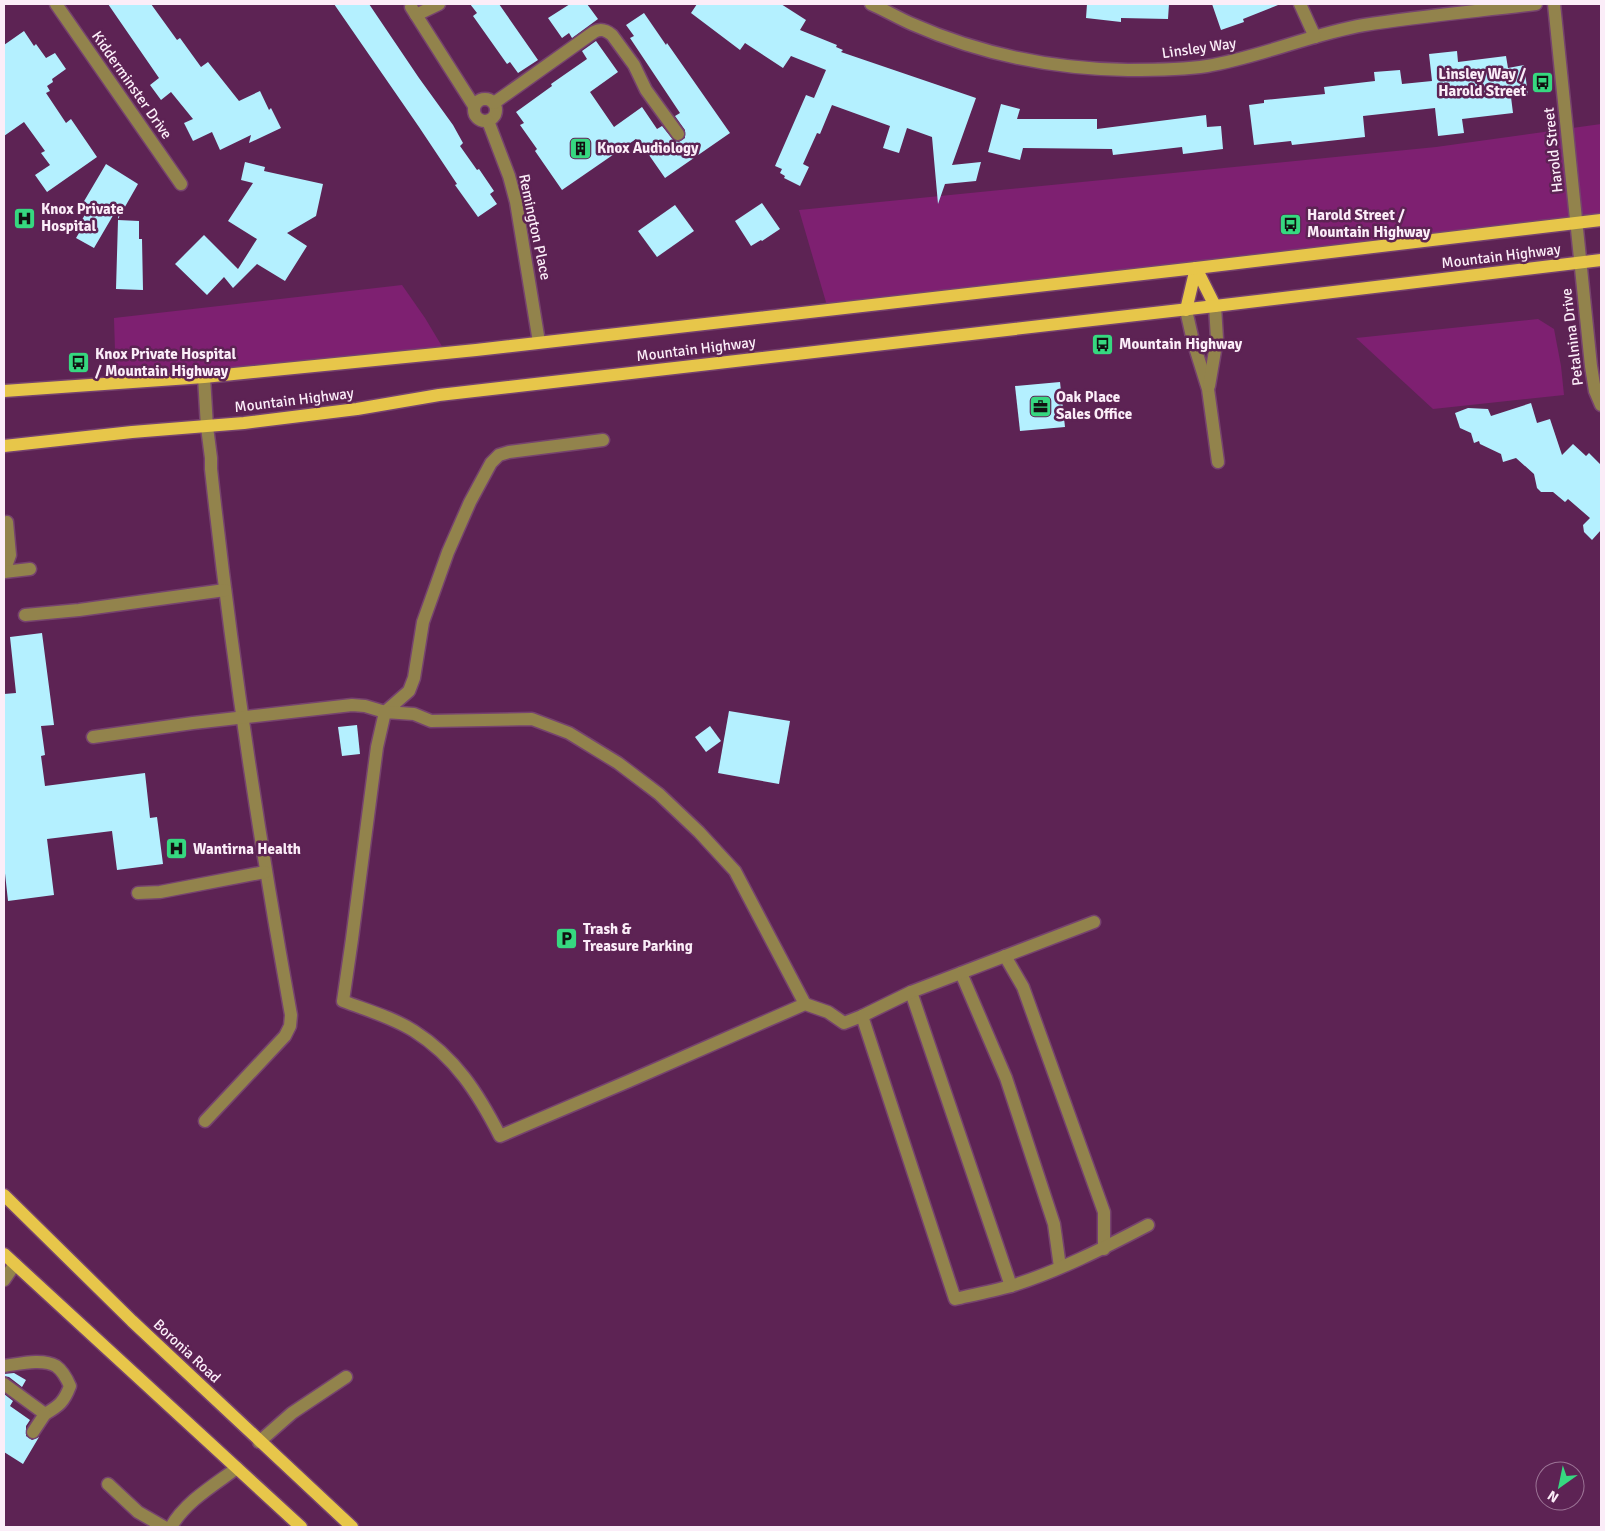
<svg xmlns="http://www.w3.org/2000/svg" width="1605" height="1531" font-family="Signika,sans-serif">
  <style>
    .green { fill: #7e2071 }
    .building { fill: #b4f0ff }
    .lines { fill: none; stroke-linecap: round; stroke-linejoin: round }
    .minor-casing { stroke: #76436e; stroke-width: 15 }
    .major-casing { stroke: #76436e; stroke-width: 15 }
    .minor { stroke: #92834c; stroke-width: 12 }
    .major { stroke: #e7c64a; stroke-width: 12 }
    .labels { text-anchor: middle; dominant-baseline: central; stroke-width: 5; stroke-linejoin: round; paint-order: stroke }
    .street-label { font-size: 15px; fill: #fbedf8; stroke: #5d2354 }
    .poi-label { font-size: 15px; font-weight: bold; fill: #fbedf8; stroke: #5d2354; text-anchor: start }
  </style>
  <rect width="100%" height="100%" fill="#5d2354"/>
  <g class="green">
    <path d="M1601 124V220L828 309 799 210 1436 147Z"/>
    <path d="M402 285 425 318 446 353 116 384 114 318Z"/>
    <path d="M1538 319 1554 329 1561 366 1564 395 1433 409 1356 338Z"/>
  </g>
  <g class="building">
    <path d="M108 4H151L177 40 180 38 201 67 208 62 239 101 260 91 269 110 271 108 281 128 249 143 251 135 220 150 212 132 193 141 184 123 193 119 171 92 161 100 150 85 159 78Z"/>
    <path d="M334 4H369L419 78 453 125 463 143 460 146 477 170 479 169 494 191 490 194 497 204 478 217 455 185 457 184 419 127Z"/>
    <path d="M470 4H499L538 60 518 73 510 62 507 64 473 16 477 13Z"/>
    <path d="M570 4H587L598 19 572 38 569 33 562 38 548 18Z"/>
    <path d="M697 4H781L806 20 800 30 837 45 836 47 843 50 841 52 976 98 952 165 981 162 976 181 945 184 938 204 932 137 907 128 899 153 883 148 890 126 832 105 820 134 817 133 803 164 809 167 800 186 784 178 785 176 780 173 782 169 775 166 806 95 814 98 826 70 791 56 783 68 745 43 740 50 691 13Z"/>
    <path d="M1087 4H1169L1168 19 1121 18V22L1086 18Z"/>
    <path d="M1212 4H1278V5L1243 19 1244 22 1221 30Z"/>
    <path d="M644 13 666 45 667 43 730 133 665 178 642 145 641 146 636 139 562 190 535 151 537 149 520 125 524 123 516 112 552 86 551 84 587 59 582 51 596 41 618 72 590 92 614 127 642 107 657 129 662 126 674 141 679 142 685 138V130L675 116 680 113 630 38 634 36 626 25Z"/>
    <path d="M24 31 34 46 36 44 46 58 55 53 66 69 52 79 53 82 47 86 50 91 46 93 66 123 71 119 97 157 47 192 35 175 50 165 41 153 45 151 24 122 4 136V45Z"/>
    <path d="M1457 51 1458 62 1506 56 1508 68 1524 65 1528 95 1511 97 1513 113 1462 119 1464 133 1438 136 1435 108 1363 116 1365 137 1292 145 1291 141 1254 145 1249 105 1264 103V100L1325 94 1324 87 1375 81 1374 72 1400 70 1402 84 1432 81 1429 54Z"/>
    <path d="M1001 104 1020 109 1017 119H1097V129L1206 115 1207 127 1221 126 1223 149 1183 154 1182 147 1113 155 1112 149 1023 148 1020 160 988 152Z"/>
    <path d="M245 162 265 167 264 171 323 184 316 216 287 233 307 246 285 281 257 264 233 288 224 277 207 295 175 264 204 235 238 269 257 239 228 221 253 183 241 180Z"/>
    <path d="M106 164 138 184 118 219V207L94 248 76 238 82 228 79 225 87 211 80 208Z"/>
    <path d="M762 203 780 229 762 241 761 240 751 246 735 221Z"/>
    <path d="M675 205 694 231 657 257 638 231Z"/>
    <path d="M118 220 139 221V239H142L143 290 116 289Z"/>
    <path d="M1060 382 1065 427 1020 431 1015 386Z"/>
    <path d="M1531 403 1537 423 1550 419 1562 455 1573 444 1586 456 1589 453 1601 465V530L1592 540 1584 532 1583 525 1590 518 1568 499 1565 502 1553 492H1541L1537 488 1534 474 1516 458 1503 462 1501 454 1480 444 1479 441 1474 443 1471 433 1460 428 1455 413 1468 408 1488 409 1491 416Z"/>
    <path d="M42 633 54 725 41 726 45 755 41 756 45 786 145 773 150 818 157 817 163 864 117 870 112 831 47 839 54 895 8 901 4 864V694L16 693 10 637Z"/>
    <path d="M729 711 790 721 779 784 718 773Z"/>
    <path d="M357 725 360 754 342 756 338 727Z"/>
    <path d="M710 726 721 741 706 752 695 737Z"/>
    <path d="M14 1373 26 1380 22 1387 9 1377 4 1376V1374Z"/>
    <path d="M4 1394 13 1401 10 1406 30 1420 26 1426V1436L32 1440 39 1437 23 1464 4 1452Z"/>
  </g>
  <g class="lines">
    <defs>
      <g id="minor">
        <path d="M56 4 181 184"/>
        <path d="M871 4C885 10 898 18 912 24 980 54 1054 69 1128 70 1154 70 1181 70 1207 66 1261 57 1311 34 1364 25 1421 16 1479 11 1536 4"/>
        <path d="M1300 4 1315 37"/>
        <path d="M1554 4 1591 366 1595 391 1601 405"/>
        <path d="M411 7 474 106"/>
        <path d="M416 15 439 4"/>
        <circle cx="485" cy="110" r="11"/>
        <path d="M494 103 594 32C601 28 606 30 612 35L634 65 646 90 678 134"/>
        <path d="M488 121 509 176 516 202 539 342"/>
        <path d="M1186 310 1193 341 1208 389 1218 462"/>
        <path d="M204 377 207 427 211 458V469C231 653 258 833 291 1015L290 1026 285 1036 205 1121"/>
        <path d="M1209 386 1217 339 1215 306"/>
        <path d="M4 572 10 555 7 522"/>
        <path d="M4 572 30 569"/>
        <path d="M25 615 79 610 225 590"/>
        <path d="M93 737 193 723 352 705 365 706 385 712 409 691 414 678 423 622 448 552 470 502 491 463 499 455 509 452 603 440"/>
        <path d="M138 893 160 892 265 872"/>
        <path d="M1005 956 1023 987 1104 1212V1249"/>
        <path d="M961 973 1006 1078 1054 1224 1060 1267"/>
        <path d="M911 992 1011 1286"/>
        <path d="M805 1004 735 871 699 832 659 794 618 763 569 733 532 719 431 721 414 714 385 712 377 747 352 939 343 1001C366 1010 392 1017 414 1031 455 1057 478 1093 500 1136L629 1081 805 1004 828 1012 844 1023 862 1016 911 992 1094 922"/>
        <path d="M862 1016 955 1299C973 1295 993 1291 1011 1286 1059 1271 1104 1248 1148 1225"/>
        <path d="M4 1280 15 1264"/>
        <path d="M4 1366C19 1364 42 1358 56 1366 63 1371 67 1379 70 1386 64 1402 59 1406 45 1414L4 1384"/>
        <path d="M33 1432 45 1414"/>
        <path d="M259 1442 292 1413 346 1377"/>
        <path d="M108 1484 138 1512 164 1527"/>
        <path d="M171 1527C185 1502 214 1485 237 1468"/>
      </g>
      <g id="major">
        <path d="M1196 268 1215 306"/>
        <path d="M1186 310 1196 268"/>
        <path d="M4 391 204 377 476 350 1196 268 1601 220"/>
        <path d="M4 446 132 432 244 423 357 409 439 395 1215 306 1601 260"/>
        <path d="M4 1195 132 1321 352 1527"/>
        <path d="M4 1254 301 1527"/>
      </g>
    </defs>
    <use href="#minor" class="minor-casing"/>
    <use href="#major" class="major-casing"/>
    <use href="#minor" class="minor"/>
    <use href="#major" class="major"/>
  </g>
  <defs>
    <symbol id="bus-square" viewBox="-11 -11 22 22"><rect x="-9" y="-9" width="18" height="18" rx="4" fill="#36d880" stroke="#5d2354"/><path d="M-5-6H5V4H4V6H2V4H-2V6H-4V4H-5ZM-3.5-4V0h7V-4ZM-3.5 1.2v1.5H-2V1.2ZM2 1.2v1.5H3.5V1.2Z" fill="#111"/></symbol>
    <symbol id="building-square" viewBox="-11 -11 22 22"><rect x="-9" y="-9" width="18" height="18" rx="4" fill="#36d880" stroke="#5d2354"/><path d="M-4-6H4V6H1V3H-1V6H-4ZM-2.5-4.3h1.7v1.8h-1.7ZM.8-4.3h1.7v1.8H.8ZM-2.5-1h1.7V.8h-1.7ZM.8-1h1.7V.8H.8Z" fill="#111"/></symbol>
    <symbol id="hospital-square" viewBox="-11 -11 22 22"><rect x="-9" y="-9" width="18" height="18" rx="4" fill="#36d880" stroke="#5d2354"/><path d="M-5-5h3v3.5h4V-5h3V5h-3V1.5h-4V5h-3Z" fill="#111"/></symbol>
    <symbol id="office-square" viewBox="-11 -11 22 22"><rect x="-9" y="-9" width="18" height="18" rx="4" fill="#36d880" stroke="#5d2354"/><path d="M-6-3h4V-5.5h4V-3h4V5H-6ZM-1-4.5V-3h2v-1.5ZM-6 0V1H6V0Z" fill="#111"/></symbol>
    <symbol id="parking-square" viewBox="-11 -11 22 22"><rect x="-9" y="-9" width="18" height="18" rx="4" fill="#36d880" stroke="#5d2354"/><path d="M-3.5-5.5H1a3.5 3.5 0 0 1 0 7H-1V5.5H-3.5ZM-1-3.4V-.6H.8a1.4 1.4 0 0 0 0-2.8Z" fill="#111"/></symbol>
  </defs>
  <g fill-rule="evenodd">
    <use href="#bus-square" x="1530" y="70" width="25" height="25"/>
    <use href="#building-square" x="568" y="136" width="25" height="25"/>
    <use href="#hospital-square" x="12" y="206" width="25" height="25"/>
    <use href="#bus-square" x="1278" y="212" width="25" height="25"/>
    <use href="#bus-square" x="1090" y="332" width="25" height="25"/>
    <use href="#bus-square" x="66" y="350" width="25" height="25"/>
    <use href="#office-square" x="1028" y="394" width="25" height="25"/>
    <use href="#hospital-square" x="164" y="836" width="25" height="25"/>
    <use href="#parking-square" x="554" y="926" width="25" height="25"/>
  </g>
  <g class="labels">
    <g class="street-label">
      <text transform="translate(1199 48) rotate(-8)">Linsley Way</text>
      <text transform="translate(132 85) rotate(55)">Kidderminster Drive</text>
      <text transform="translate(1553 150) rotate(-96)">Harold Street</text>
      <text transform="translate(535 227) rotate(78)">Remington Place</text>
      <text transform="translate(1501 256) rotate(-7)">Mountain Highway</text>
      <text transform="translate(1572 337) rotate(-97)">Petalnina Drive</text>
      <text transform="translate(696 349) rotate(-7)">Mountain Highway</text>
      <text transform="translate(294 400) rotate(-7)">Mountain Highway</text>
      <text transform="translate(187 1351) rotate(43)">Boronia Road</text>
    </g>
    <g class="poi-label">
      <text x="1526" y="74" text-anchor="end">Linsley Way /<tspan x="1526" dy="17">Harold Street</tspan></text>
      <text x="597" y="148">Knox Audiology</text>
      <text x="41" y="209">Knox Private<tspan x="41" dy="17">Hospital</tspan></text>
      <text x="1307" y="215">Harold Street /<tspan x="1307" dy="17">Mountain Highway</tspan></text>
      <text x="1119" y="344">Mountain Highway</text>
      <text x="95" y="354">Knox Private Hospital<tspan x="95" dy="17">/ Mountain Highway</tspan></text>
      <text x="1056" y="397">Oak Place<tspan x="1056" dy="17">Sales Office</tspan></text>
      <text x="193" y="849">Wantirna Health</text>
      <text x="583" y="929">Trash &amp;<tspan x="583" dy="17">Treasure Parking</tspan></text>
    </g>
  </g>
  <rect width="1605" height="1531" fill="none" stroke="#fbedf8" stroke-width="10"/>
  <g transform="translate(1560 1486) rotate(213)"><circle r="24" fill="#5d2354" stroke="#9c7496"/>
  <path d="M0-4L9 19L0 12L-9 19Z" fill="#36d880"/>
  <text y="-8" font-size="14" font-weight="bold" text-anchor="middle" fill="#fbedf8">N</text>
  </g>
</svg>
